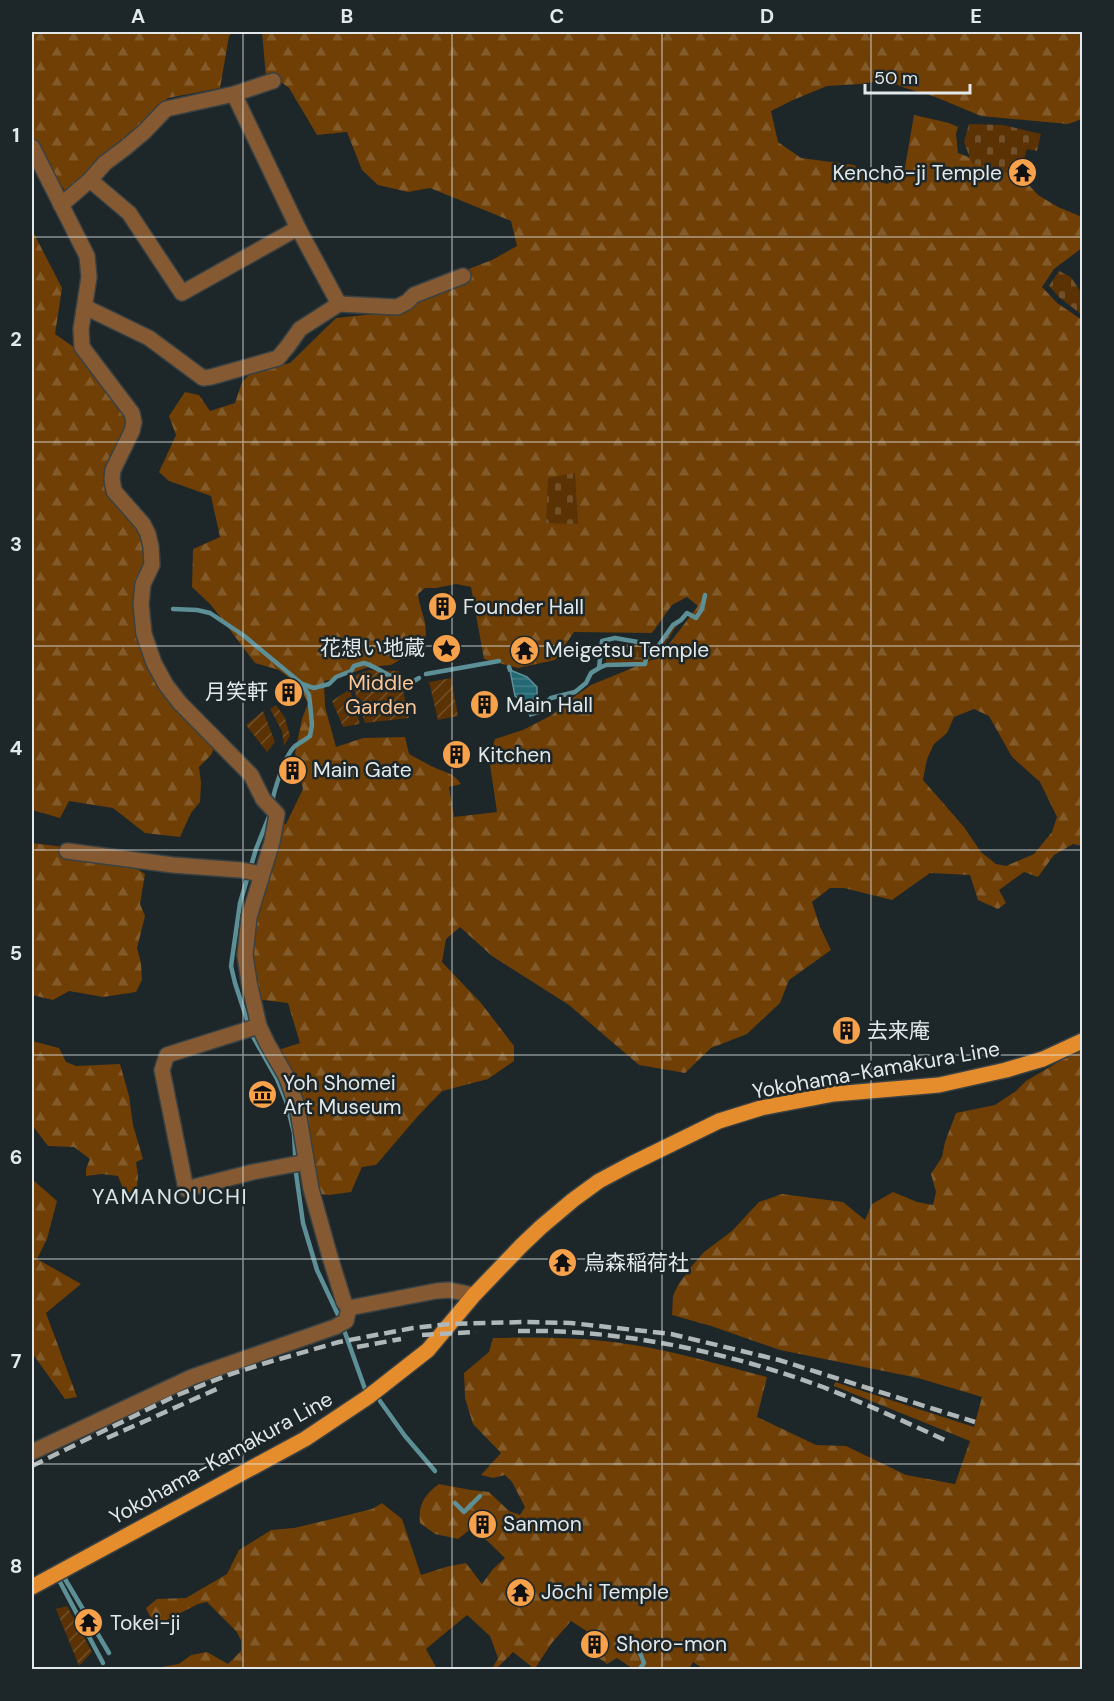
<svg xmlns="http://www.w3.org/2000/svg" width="1114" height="1701" font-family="'DM Sans','Noto Sans JP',sans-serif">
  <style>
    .forest { fill: url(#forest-firs); fill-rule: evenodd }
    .wetland { fill: url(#wetland-marsh) }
    .cemetery { fill: url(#cemetery-stones) }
    .garden { fill: url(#garden-furrows) }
    .water { fill: url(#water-rules); stroke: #5d8f97; stroke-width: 1.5 }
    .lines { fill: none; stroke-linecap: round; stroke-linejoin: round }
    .stream { stroke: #5d8f97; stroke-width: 4.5 }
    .minor-casing { stroke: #394143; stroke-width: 18 }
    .primary-casing { stroke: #394143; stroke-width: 18 }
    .minor { stroke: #855a32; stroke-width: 15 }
    .primary { stroke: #e58c2d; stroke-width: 15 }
    .rail { stroke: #b0b7b8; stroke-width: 4.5; stroke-dasharray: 12 6; stroke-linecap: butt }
    .grid { fill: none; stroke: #e3e9ea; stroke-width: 1.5; stroke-opacity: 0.55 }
    .labels { text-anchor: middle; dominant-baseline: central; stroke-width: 5; stroke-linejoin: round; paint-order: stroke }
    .poi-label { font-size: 21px; fill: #e3e9ea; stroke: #1d2628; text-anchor: start }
    .park-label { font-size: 21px; fill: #fcc696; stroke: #1d2628 }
    .street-label { font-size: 21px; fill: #e3e9ea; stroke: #1d2628 }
    .neighbourhood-label { font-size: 22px; letter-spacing: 1.5px; fill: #dae6e8; stroke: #1d2628 }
    .neatline { fill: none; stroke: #e3e9ea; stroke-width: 2 }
    .grid-label { font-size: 20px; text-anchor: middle; font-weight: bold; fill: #e3e9ea }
  </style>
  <defs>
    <pattern id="forest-firs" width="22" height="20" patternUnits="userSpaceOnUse" patternTransform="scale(1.5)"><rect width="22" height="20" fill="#6f3f06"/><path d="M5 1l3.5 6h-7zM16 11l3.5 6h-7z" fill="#835b2a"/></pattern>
    <pattern id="wetland-marsh" width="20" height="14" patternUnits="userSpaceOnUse" patternTransform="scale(1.5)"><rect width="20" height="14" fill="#5a3204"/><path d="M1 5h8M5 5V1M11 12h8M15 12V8" fill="none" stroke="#725029"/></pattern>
    <pattern id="cemetery-stones" width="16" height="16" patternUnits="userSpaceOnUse" patternTransform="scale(1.5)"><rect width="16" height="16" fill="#5a3204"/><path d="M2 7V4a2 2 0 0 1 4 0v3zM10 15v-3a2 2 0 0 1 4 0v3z" fill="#725029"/></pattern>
    <pattern id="garden-furrows" width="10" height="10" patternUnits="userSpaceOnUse" patternTransform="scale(1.5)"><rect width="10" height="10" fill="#5a3204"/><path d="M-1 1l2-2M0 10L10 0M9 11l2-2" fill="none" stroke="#725029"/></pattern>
    <pattern id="water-rules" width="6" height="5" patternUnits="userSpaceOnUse" patternTransform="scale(1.5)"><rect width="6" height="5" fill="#236973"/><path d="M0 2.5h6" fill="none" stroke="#437e87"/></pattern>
  </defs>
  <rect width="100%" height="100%" fill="#1d2628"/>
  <g class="forest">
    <path d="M32 32H233L229 36 220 88 168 98 122 145 66 192 32 146Z"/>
    <path d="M262 32H1082V119L1068 124 981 116 933 96 905 88 886 80 860 84 827 86 793 100 771 111 778 142 801 158 854 165 871 178 887 184 904 173 914 115 949 123 958 127 956 134 958 153 1010 173 1027 183 1038 195 1058 207 1082 217V248L1054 269 1042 287 1057 303 1082 320V846L1073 844 1054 855 1038 877 1024 872 999 890 1006 903 998 909 978 900 970 875 930 873 892 900 844 888H830L812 902 820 927 831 950 789 980 780 1003 747 1034 711 1048 685 1073 639 1065 569 1005 492 956 460 927 446 939 442 962 481 1003 514 1046V1061L488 1079 442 1091 418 1116 376 1165 362 1167 351 1192 329 1195 320 1194 275 1051 300 1043 288 1003 256 999 251 950 255 920 273 827 286 824 303 789 295 753 302 719 308 703 299 685 279 670 255 663 211 605 192 587 193 549 220 537 211 496 169 481 159 472 176 435 169 416 185 392 199 395 210 411 235 403 242 382 251 373 290 363 336 318 374 314 414 295 435 282 492 260 517 246 511 221 430 188 408 192 378 185 362 170 347 132 317 135 289 88 273 76 266 77ZM456 584 471 587 484 659 518 668 555 660 574 632 652 633 672 605 687 597 698 606 659 657 591 685 571 699 552 715 523 730 495 739 489 758 497 812 454 817 449 787 461 784C453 772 443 772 431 766 424 762 416 758 409 754L405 737 363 738 336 747 325 707 324 681 339 678 368 667 391 665 401 659 423 657C425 646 427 634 425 623 423 613 419 604 418 594L425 588H436ZM974 709 989 716 1012 757 1040 782 1057 817 1052 832 1034 854 1006 866 996 864 981 852 964 827 923 780 927 759 934 744 947 733 954 717Z"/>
    <path d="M32 230 62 288 55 334 78 350 105 385 128 421 106 481 136 523 145 539 144 648 217 742 211 755 199 767 201 783 200 802 191 813 180 837 145 833 113 808 69 801 60 818 32 810Z"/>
    <path d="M32 843 113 853 145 874 140 904 145 916 137 948 141 963 142 980 136 992 103 997 69 991 53 1000 32 995Z"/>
    <path d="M32 1041 59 1048 66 1062 76 1066 120 1064 129 1096 133 1125 143 1159 136 1162 138 1176 136 1196 127 1198 118 1176 102 1174 86 1176V1169L90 1159 74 1147 48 1146 32 1125Z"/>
    <path d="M1082 1050V1669L705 1670 693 1662 689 1669H633L617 1658 607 1664 584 1647 588 1632 571 1621 551 1644 536 1667 538 1669H529L531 1666 513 1652 496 1669H492L498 1658 490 1636 467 1615 426 1649 437 1669H150L179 1664 191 1655 207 1652 228 1664 241 1651V1640L236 1631 207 1602 198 1604 161 1623 152 1621 146 1608 157 1599 186 1598 227 1574 239 1550 271 1530 294 1528 340 1517 372 1509 382 1503 402 1519 421 1575 446 1567 466 1563 482 1584 493 1569 505 1558 473 1527 458 1539 435 1534 420 1523C418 1505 424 1495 439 1484L471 1490 489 1492 509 1511 520 1515 525 1507 512 1482 505 1475 493 1478 481 1475 501 1453 473 1424 465 1398 464 1373 489 1352 493 1338C533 1337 573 1337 613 1342 665 1348 716 1364 767 1377L757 1417 816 1445 846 1446 906 1475 955 1484 970 1441 834 1386 835 1382 974 1427 982 1397 918 1378 780 1350 711 1326 672 1315 673 1296 678 1285 691 1267 704 1252 732 1231 759 1202 782 1194 843 1202 865 1220 872 1204 893 1192 917 1202 933 1205 936 1192 931 1174 942 1157 945 1142 956 1113 995 1105 1016 1091 1026 1081 1065 1058Z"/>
    <path d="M32 1179 57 1201 47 1239 37 1259 81 1284 46 1313 77 1397 65 1399 32 1353Z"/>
  </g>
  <path class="wetland" d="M681 620 660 651 645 664 606 665V644H635L654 648 673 625Z"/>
  <g class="cemetery">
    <path d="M969 124 1003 125 1041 134 1037 151 1027 149 1019 176 972 163 964 142Z"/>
    <path d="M1059 271 1071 277 1082 294V315L1059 297 1049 286Z"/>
    <path d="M575 473 578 524 546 523 548 478Z"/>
  </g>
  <g class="garden">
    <path d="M369 670 399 671 409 718 365 723 350 677Z"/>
    <path d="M451 678 458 716 438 720 429 682Z"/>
    <path d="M350 689 360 724 343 727 332 701Z"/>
    <path d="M276 705 285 718 290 736 284 746 282 731 270 709Z"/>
    <path d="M263 711 275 742 267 752 246 725Z"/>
    <path d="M67 1606 92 1652 79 1666 56 1609Z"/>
  </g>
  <path class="water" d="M510 670 527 677 537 687V697L532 701 539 703 541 713 530 716 525 704 515 696Z"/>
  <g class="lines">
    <g class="stream">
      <path d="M173 609 197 610 210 613 243 635 302 684 309 695 310 703 312 725 310 736C305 740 299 743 294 747 285 756 274 790 272 803"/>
      <path d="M509 667 510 670"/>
      <path d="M599 668 606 665 645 664 647 653"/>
      <path d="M426 674 499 661"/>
      <path d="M302 684 314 688 329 684 336 677 351 671 354 666 364 663C380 668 393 680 409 684L419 678"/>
      <path d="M540 708 551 698 575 692 586 683 591 673 599 668 602 641 615 638 649 644 647 653 654 652 673 625 681 620 687 613 696 618 702 609 705 595"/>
      <path d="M270 814 256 849 240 903 231 966 235 983 252 1035 277 1079 286 1101 294 1133 296 1173 303 1223 317 1270 340 1319"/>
      <path d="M343 1327 365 1389"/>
      <path d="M380 1401 405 1436 435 1471"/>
      <path d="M455 1503 464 1512 480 1496"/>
      <path d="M65 1579 109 1653"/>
      <path d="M60 1582 103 1663"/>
      <path d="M639 1670 644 1663 640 1653"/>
    </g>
    <defs>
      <g id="minor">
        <path d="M32 147 87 256 89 277 81 329 82 347 132 413 134 422 132 431 113 470 112 479 114 491 143 524 148 534 151 547 152 565 143 584 141 604 144 634 154 663 166 685 180 703 251 775 263 799 277 814 272 842 249 917 245 955 249 982 259 1026 267 1043 286 1076 297 1106 311 1189 330 1257 344 1302 349 1308"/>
        <path d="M90 180 129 213 182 293 298 228"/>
        <path d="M61 205 90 180 105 163 125 148 144 132 166 109 234 94 273 81"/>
        <path d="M339 304 397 307 407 302 414 295 463 276"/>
        <path d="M85 307 149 338 203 378 211 377 278 358 288 346 300 329 339 304 298 228 234 94"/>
        <path d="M67 851 173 865 241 870 261 874"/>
        <path d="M259 1026 167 1055 162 1070 186 1189 253 1172 306 1162"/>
        <path d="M349 1308 436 1291 449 1290 474 1295"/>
        <path d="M32 1452 192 1377 335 1327 346 1321 349 1308"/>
      </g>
      <path id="primary" d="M32 1587 305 1439 368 1397 428 1350 474 1295 521 1246 541 1227 573 1200 599 1181 631 1164 719 1121 761 1108 834 1094 939 1085 1006 1070 1043 1059 1082 1041"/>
    </defs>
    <use href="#minor" class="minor-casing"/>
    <use href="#primary" class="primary-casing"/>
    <use href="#minor" class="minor"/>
    <use href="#primary" class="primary"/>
    <g class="rail">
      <path d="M518 1331C620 1329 728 1352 823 1387 866 1404 908 1423 949 1442"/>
      <path d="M422 1335 476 1332"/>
      <path d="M357 1347 401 1339"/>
      <path d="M107 1438 219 1388"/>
      <path d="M32 1466 175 1396 228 1375 269 1362 339 1342 413 1328 449 1324 524 1322 571 1323 671 1334 779 1360 975 1422"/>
    </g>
  </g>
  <path class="grid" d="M243 32V1670M452 32V1670M662 32V1670M871 32V1670M32 237H1082M32 442H1082M32 646H1082M32 850H1082M32 1055H1082M32 1259H1082M32 1464H1082"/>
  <defs>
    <symbol id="temple-disc" viewBox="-11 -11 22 22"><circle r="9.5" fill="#f8a14b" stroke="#1d2628"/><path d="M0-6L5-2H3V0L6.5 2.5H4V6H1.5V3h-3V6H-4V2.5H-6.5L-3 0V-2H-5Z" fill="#111"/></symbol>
    <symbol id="building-disc" viewBox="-11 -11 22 22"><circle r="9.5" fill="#f8a14b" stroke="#1d2628"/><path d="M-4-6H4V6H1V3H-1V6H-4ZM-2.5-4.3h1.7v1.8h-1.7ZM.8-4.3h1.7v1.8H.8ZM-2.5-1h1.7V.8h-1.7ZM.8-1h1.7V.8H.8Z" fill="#111"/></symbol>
    <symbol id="sight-disc" viewBox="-11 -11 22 22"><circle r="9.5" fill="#f8a14b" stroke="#1d2628"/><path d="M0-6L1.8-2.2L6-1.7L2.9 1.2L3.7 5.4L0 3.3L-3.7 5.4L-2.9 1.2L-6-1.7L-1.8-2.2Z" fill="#111"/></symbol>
    <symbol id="museum-disc" viewBox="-11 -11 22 22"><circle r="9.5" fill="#f8a14b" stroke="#1d2628"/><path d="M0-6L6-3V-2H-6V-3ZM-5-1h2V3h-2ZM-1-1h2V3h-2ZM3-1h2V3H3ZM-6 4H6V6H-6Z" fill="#111"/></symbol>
  </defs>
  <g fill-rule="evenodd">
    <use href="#temple-disc" x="1006" y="156" width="33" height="33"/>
    <use href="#building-disc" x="426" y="590" width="33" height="33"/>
    <use href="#sight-disc" x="430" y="632" width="33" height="33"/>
    <use href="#temple-disc" x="508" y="634" width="33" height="33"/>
    <use href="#building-disc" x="272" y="676" width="33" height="33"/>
    <use href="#building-disc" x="468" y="688" width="33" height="33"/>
    <use href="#building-disc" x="440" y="738" width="33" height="33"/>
    <use href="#building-disc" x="276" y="754" width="33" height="33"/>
    <use href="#building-disc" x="830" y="1014" width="33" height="33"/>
    <use href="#museum-disc" x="246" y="1078" width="33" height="33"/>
    <use href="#temple-disc" x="546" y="1246" width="33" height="33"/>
    <use href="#building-disc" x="466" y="1508" width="33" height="33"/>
    <use href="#temple-disc" x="504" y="1576" width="33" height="33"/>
    <use href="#temple-disc" x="72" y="1606" width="33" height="33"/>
    <use href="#building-disc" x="578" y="1628" width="33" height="33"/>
  </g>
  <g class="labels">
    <g class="poi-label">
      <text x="1002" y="173" text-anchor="end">Kenchō-ji Temple</text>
      <text x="463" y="607">Founder Hall</text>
      <text x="425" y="648" text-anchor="end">花想い地蔵</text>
      <text x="545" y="650">Meigetsu Temple</text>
      <text x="268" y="692" text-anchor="end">月笑軒</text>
      <text x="506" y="705">Main Hall</text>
      <text x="478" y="755">Kitchen</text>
      <text x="313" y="770">Main Gate</text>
      <text x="867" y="1031">去来庵</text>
      <text x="283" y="1083">Yoh Shomei<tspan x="283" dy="24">Art Museum</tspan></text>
      <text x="584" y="1263">烏森稲荷社</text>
      <text x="503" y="1524">Sanmon</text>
      <text x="541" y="1592">Jōchi Temple</text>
      <text x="110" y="1623">Tokei-ji</text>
      <text x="616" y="1644">Shoro-mon</text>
    </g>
    <g class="park-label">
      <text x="381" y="683">Middle<tspan x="381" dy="24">Garden</tspan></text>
    </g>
    <g class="street-label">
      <text transform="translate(876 1070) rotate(-10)">Yokohama-Kamakura Line</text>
      <text transform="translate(221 1458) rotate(-29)">Yokohama-Kamakura Line</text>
    </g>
    <g class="neighbourhood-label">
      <text x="170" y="1196">YAMANOUCHI</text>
    </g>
  </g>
  <rect width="1114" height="1701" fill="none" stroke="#1d2628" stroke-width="66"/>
  <path d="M865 84v9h105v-9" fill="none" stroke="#e3e9ea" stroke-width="3"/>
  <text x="874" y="84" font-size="18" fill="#e3e9ea" stroke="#1d2628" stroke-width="4.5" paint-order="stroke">50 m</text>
  <rect x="33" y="33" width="1048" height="1635" class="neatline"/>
  <g class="grid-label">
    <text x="138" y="23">A</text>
    <text x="347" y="23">B</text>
    <text x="557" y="23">C</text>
    <text x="767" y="23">D</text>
    <text x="976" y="23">E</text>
    <text x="16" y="142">1</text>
    <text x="16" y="346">2</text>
    <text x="16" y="551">3</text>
    <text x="16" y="755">4</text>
    <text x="16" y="960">5</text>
    <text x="16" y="1164">6</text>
    <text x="16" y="1368">7</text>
    <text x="16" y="1573">8</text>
  </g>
</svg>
